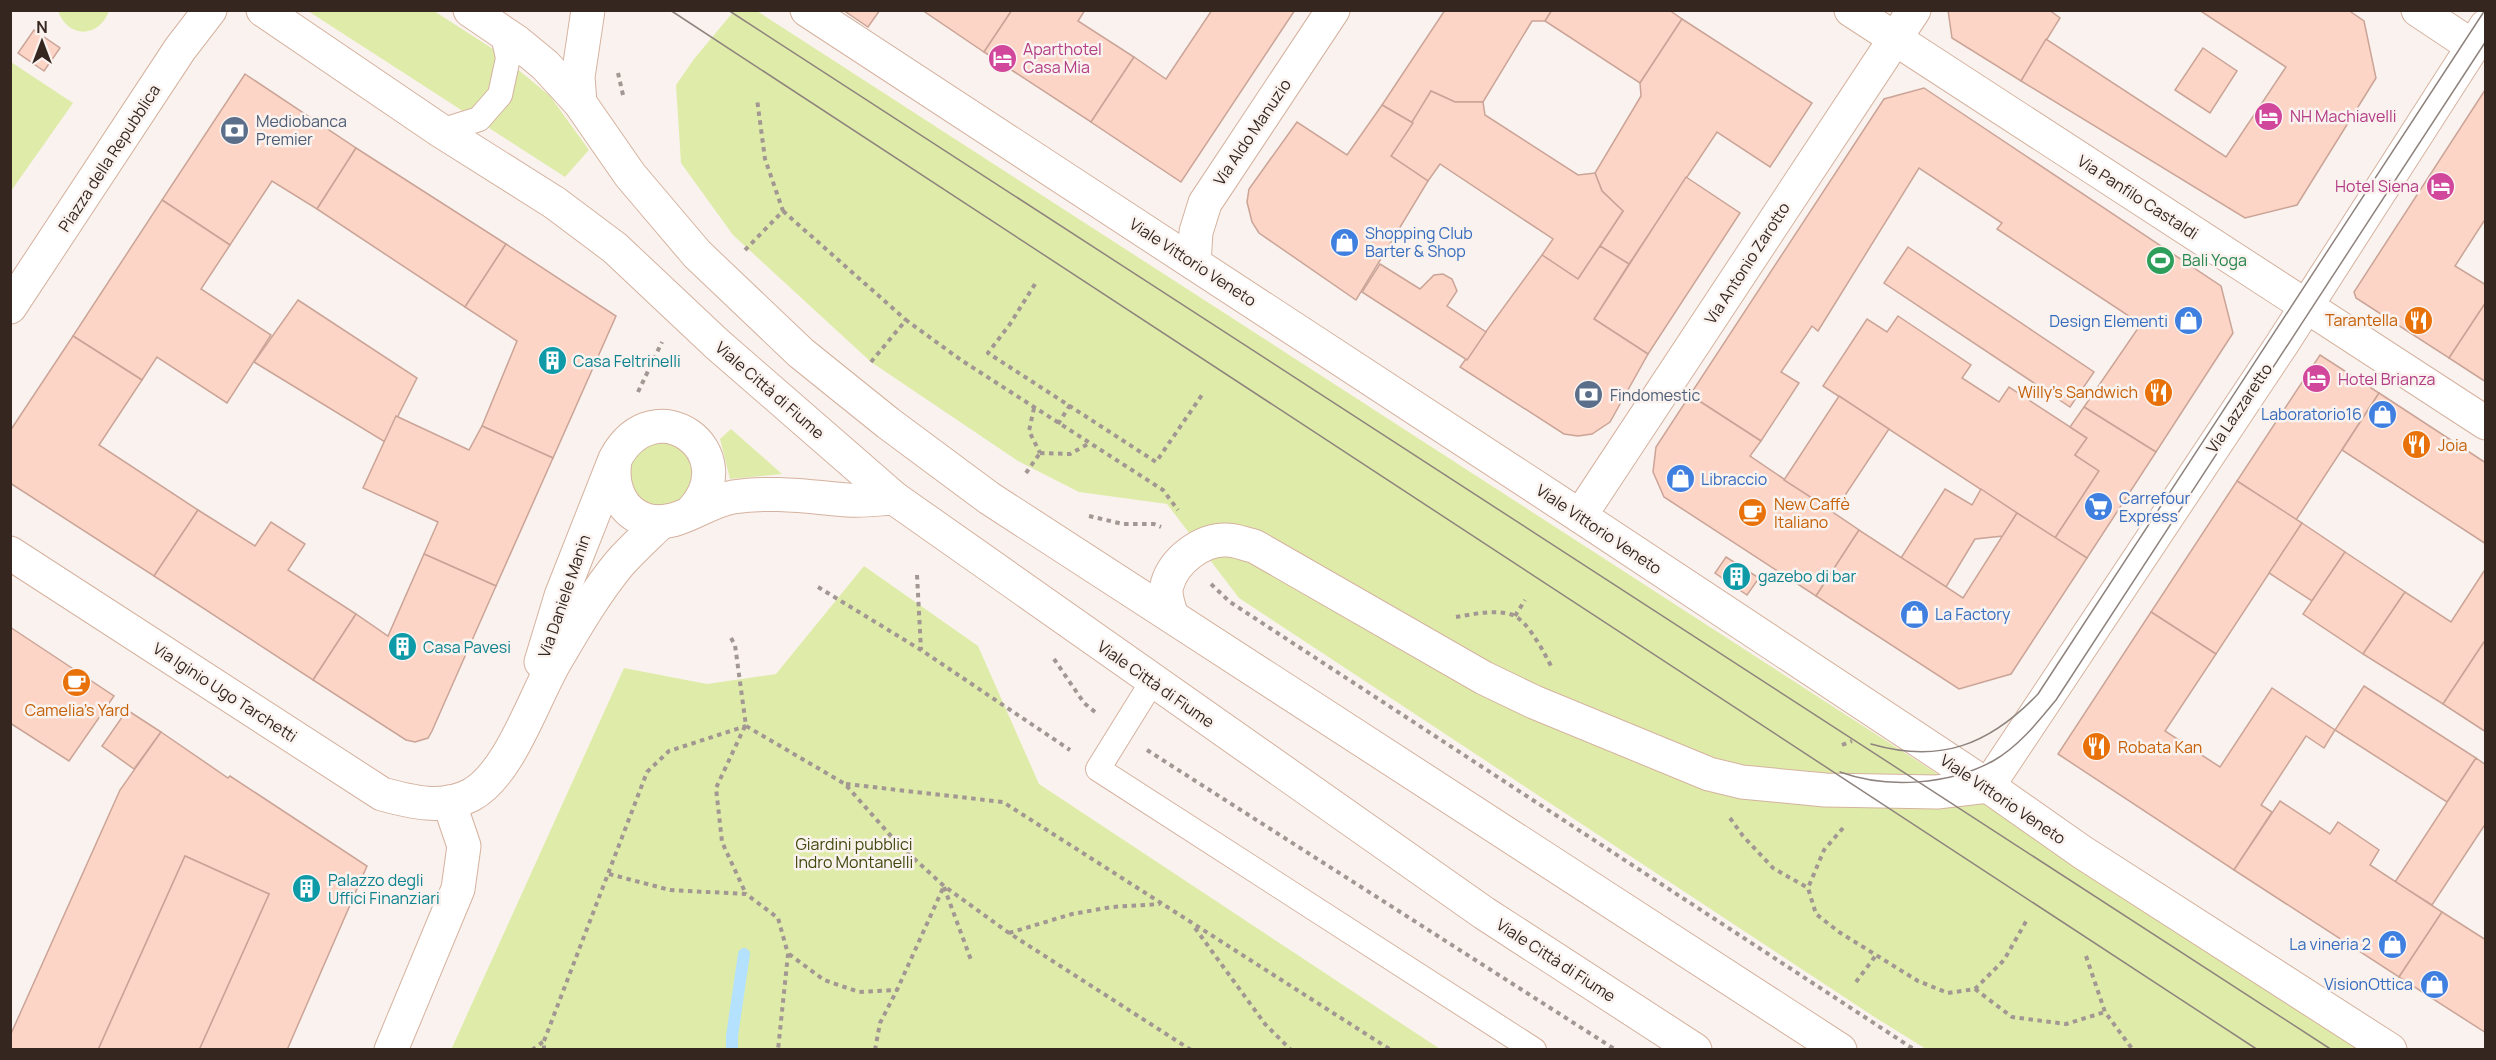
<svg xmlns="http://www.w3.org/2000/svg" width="2496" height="1060" font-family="Manrope,sans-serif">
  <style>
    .green { fill: #dfeca9 }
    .water { fill: #b4e1fe }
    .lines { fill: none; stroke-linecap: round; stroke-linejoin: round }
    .stream { stroke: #b4e1fe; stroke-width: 12 }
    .building { fill: #fdd5c7; stroke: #caa497; stroke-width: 1.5 }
    .lane-casing { stroke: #d5b29f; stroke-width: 26 }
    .street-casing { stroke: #d5b29f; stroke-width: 35 }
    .secondary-casing { stroke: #d5b29f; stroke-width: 35 }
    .path { stroke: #a29792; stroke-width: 4; stroke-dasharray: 4.5 4.5; stroke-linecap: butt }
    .lane { stroke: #fff; stroke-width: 24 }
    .street { stroke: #fff; stroke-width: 33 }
    .secondary { stroke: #fff; stroke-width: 33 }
    .tram { stroke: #8f837e; stroke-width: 1.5 }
    .labels { text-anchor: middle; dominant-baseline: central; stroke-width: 5; stroke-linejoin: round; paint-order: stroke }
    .hotel-label { font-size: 16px; fill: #b23c85; stroke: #faf2ee; text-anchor: start }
    .service-label { font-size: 16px; fill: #4e5e75; stroke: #faf2ee; text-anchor: start }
    .street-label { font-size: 16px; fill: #352720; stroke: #faf2ee }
    .shop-label { font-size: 16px; fill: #366cbe; stroke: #faf2ee; text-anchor: start }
    .leisure-label { font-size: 16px; fill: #27864d; stroke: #faf2ee; text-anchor: start }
    .food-label { font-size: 16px; fill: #c56008; stroke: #faf2ee; text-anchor: start }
    .culture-label { font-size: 16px; fill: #0d838f; stroke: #faf2ee; text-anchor: start }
    .park-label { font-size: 16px; fill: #40490e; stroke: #faf2ee }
  </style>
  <rect width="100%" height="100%" fill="#faf2ee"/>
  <g class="green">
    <path d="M58 11V10L109 11C99 38 68 39 58 11Z"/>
    <path d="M308 11H434L493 49 550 96 589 150 565 177Z"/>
    <path d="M734 11H757L2363 1049H1926L1876 1018 1239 598 1167 504 1079 492 1018 461 871 362 733 235 681 163 676 85 694 59Z"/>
    <path d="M11 62 73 103 11 191Z"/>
    <path d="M731 429 782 474 730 479 720 439Z"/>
    <path d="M660 440 683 448 695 467 685 500C654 512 648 510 629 484 631 454 633 451 660 440Z"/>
    <path d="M864 566 978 646 1039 784 1440 1049 451 1050 624 668 707 684 776 674Z"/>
  </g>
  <path class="water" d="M744 954 732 1036V1049H727L740 958Z"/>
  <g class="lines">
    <path class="stream" d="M732 1050V1036L744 954"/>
  </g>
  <g class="building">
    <path d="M843 10H880L868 27Z"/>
    <path d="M922 10H1012L984 52Z"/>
    <path d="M1012 10H1085L1078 21 1134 57 1091 122 984 52Z"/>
    <path d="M1212 10H1295L1181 182 1091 122 1134 57 1166 79Z"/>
    <path d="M1445 10H1552L1545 21H1532L1483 102H1455L1431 91 1413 123 1382 105Z"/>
    <path d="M1552 10H1669L1682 19 1640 83 1545 21Z"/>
    <path d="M1948 10H2049L2060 18 2021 81 1952 38Z"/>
    <path d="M2199 10H2348L2364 21 2376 78 2297 205 2245 218 2021 81 2046 39 2226 157 2286 67Z"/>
    <path d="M1682 19 1812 103 1770 167 1717 132 1629 264 1600 246 1623 211 1602 191 1595 173 1641 96 1640 83Z"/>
    <path d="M34 30 60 48 44 71 18 53Z"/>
    <path d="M2203 48 2237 71 2210 113 2175 90Z"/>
    <path d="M245 74 356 148 317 209 272 181 230 245 162 200Z"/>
    <path d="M1924 88 2221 286 2233 333 2156 452 2084 407 2141 324 1997 229 2002 223 1919 168 1818 331 1812 326 1781 372 1799 383 1761 441 1690 395 1884 99Z"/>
    <path d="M2485 90 2486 218 2455 266 2486 285V302L2449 358 2356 298 2354 292Z"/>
    <path d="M1431 91 1455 102H1483L1485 115 1578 175 1595 173 1602 191 1623 211 1578 279 1542 255 1553 239 1440 164 1428 181 1391 156Z"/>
    <path d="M1382 105 1413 123 1391 156 1428 181 1356 300 1259 233 1252 222 1247 202 1249 189 1297 122 1347 155Z"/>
    <path d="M356 148 506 244 465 307 317 209Z"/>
    <path d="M1686 177 1740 213 1648 354 1594 319Z"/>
    <path d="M162 200 230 245 201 289 271 335 227 403 157 357 142 380 73 336Z"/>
    <path d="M506 244 616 316 553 458 482 426 517 341 465 307Z"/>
    <path d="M1600 246 1629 264 1594 319 1648 354 1610 422 1592 434 1578 436 1564 434 1460 367 1542 255 1578 279Z"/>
    <path d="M1908 247 2094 372 2070 407 1884 283Z"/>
    <path d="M1380 264 1420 289 1434 275 1443 274 1452 279 1457 291 1447 306 1486 332 1467 360 1362 292Z"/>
    <path d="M298 300 417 378 385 442 254 362Z"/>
    <path d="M2486 302V382L2449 358Z"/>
    <path d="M1898 316 1971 365 1962 378 1999 402 2009 387 2087 438 2075 455 2099 471 2055 538 1823 386 1867 319 1887 332Z"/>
    <path d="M73 336 142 380 99 445 198 510 154 576 10 483V431Z"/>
    <path d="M2320 355 2379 393 2296 520 2237 481Z"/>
    <path d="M2379 393 2486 463V544L2342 450Z"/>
    <path d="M1690 395 1761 441 1750 456 1859 530 1816 596 1664 497 1653 472 1656 447Z"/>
    <path d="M1839 396 1889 429 1834 512 1784 480Z"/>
    <path d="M2084 407 2156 452 2087 558 2055 538 2099 471 2075 455 2087 438 2070 427Z"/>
    <path d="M396 416 469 450 482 426 553 458 496 586 424 554 438 522 363 488Z"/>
    <path d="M2237 481 2302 523 2216 654 2151 612Z"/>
    <path d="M1945 489 1972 505 1981 489 2017 513 2003 536 1975 539 1946 587 1901 558Z"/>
    <path d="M198 510 255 546 271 522 305 544 288 570 356 614 313 680 154 576Z"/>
    <path d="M2017 513 2087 558 2011 674 1959 689 1816 596 1859 530 1963 598Z"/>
    <path d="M2302 523 2345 552 2312 601 2269 573Z"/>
    <path d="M2345 552 2405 592 2363 654 2303 614Z"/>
    <path d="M424 554 496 586 432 731 428 738 415 742 406 740 313 680 356 614 388 636Z"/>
    <path d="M1726 557 1759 578 1747 595 1715 573Z"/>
    <path d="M2486 568V639L2443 704 2363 654 2405 592 2451 622Z"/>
    <path d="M2151 612 2216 654 2165 731 2220 767 2272 688 2335 730 2324 748 2306 736 2261 805 2272 812 2234 870 2058 754Z"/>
    <path d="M10 627 114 696 69 761 10 723Z"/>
    <path d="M2486 639V732L2443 704Z"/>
    <path d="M2364 686 2476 758 2447 802 2335 730Z"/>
    <path d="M127 710 161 732 134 769 102 746Z"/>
    <path d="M161 732 228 778 230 776 367 866 287 1050H199L269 894 185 856 98 1050H10V1036L120 790Z"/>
    <path d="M2476 758 2486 765V823L2432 905 2395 882Z"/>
    <path d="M2280 801 2330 834 2338 822 2379 850 2370 865 2442 912 2399 977 2234 870Z"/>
    <path d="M185 856 269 894 199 1050H98Z"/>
    <path d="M2442 912 2486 940V1033L2399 977Z"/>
  </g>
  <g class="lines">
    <defs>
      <g id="lane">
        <path d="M441 131 479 119 500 95 508 58 502 31"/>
        <path d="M1152 682 1098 769 1534 1050"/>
      </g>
      <g id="street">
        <path d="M807 10 1580 516 1988 786 2082 852 2390 1050"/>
        <path d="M1851 10 2486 423"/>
        <path d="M2418 10 2472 46"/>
        <path d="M580 103 578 77 588 10"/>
        <path d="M1194 263 1196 232 1205 203 1333 10"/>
        <path d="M10 307 180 49 210 10"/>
        <path d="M615 461C611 485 620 512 646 520 677 529 703 502 733 497 771 491 810 497 848 500 863 501 878 499 894 498"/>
        <path d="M1580 516 1914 10"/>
        <path d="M10 553 382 794C411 802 443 810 471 795 510 774 534 697 556 660 575 628 595 593 619 564 632 549 647 536 661 522"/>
        <path d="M1172 616C1169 607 1164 595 1167 585 1174 560 1202 539 1227 540 1235 540 1245 544 1254 546L1484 678 1534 702 1709 774 1742 782 1825 790 1937 792 1988 786"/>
        <path d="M541 662 561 596 615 459C655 385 746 452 692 511"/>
        <path d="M1988 786 2282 344 2486 26"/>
        <path d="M391 1050 458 889 464 846 449 802"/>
      </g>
      <g id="secondary">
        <path d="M263 10 441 131 555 203 615 248 717 344 894 498 1484 913 1695 1050"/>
        <path d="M470 10 517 42 545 65 580 103 630 175 697 254 801 353 888 423 989 498 1840 1050"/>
      </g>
    </defs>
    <use href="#lane" class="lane-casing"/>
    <use href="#street" class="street-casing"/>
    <use href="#secondary" class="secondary-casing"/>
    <g class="path">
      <path d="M618 73 623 95"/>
      <path d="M783 211 906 320"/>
      <path d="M745 250 783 211 765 159 757 99"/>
      <path d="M1035 284 1010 324 988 353 1156 462 1204 392"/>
      <path d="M871 362 906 320 961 360 1163 490 1178 510"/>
      <path d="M638 392 662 342"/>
      <path d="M1034 408 1029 431 1040 453"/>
      <path d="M1058 424 1070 405"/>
      <path d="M1040 453 1070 454 1088 444"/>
      <path d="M1026 473 1040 453"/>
      <path d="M1089 516 1123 524H1154L1161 527"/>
      <path d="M917 575 921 650"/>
      <path d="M1211 584 1230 602 1915 1050"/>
      <path d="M818 587 921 650 1070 750"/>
      <path d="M1515 616 1525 600"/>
      <path d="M1456 617C1474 614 1496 609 1513 615 1528 621 1545 654 1552 668"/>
      <path d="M731 638 735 645 746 726 845 784 898 844 944 886 1009 933 1191 1050"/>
      <path d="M1054 659 1084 703 1095 712"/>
      <path d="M745 726 716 788 722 842 746 894"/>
      <path d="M1842 745 1852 741"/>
      <path d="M1147 750 1616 1050"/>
      <path d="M846 784 1003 802 1391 1050"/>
      <path d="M1730 818 1743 836 1773 868 1808 888"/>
      <path d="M1843 828 1824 850 1808 888 1816 914 1839 932 1918 981 1948 993 1975 989 2004 960 2028 918"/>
      <path d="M609 874 670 890 746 894 778 918 788 954 778 1050"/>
      <path d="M944 887 971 960"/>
      <path d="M1195 928 1265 1024 1291 1050"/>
      <path d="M1009 933 1072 914 1112 907 1160 904"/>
      <path d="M789 954 824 980 859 992 897 990"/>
      <path d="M2086 956 2105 1012 2133 1050"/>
      <path d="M1856 982 1877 954"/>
      <path d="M1975 989 2012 1017 2066 1024 2105 1012"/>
      <path d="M532 1050 544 1041"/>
      <path d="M544 1050V1041L647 772 669 751 746 726"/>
      <path d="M875 1050 880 1023 897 990 944 886"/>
    </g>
    <use href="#lane" class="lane"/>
    <use href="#street" class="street"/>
    <use href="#secondary" class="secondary"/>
    <g class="tram">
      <path d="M670 10 2258 1050"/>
      <path d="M728 10 2332 1050"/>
      <path d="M1871 744C1940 764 1989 745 2038 694L2485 10"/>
      <path d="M1840 772C1887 789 1949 785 1993 761 2018 747 2038 722 2056 700L2486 41"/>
    </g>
  </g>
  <defs>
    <symbol id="hotel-disc" viewBox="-11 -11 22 22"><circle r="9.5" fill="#d1479c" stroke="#faf2ee"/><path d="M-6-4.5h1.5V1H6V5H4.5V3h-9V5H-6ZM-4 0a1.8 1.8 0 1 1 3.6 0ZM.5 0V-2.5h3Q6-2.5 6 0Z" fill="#fff"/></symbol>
    <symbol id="bank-disc" viewBox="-11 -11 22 22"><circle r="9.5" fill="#5c6f8a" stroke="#faf2ee"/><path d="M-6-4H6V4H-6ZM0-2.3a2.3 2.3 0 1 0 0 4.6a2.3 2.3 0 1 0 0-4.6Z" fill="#fff"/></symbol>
    <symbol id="shop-disc" viewBox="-11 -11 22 22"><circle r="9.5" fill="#3f7fe0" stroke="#faf2ee"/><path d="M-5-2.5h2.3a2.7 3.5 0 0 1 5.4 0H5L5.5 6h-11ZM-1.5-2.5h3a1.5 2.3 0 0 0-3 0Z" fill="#fff"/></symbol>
    <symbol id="stadium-disc" viewBox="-11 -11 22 22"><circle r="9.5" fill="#2e9e5b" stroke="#faf2ee"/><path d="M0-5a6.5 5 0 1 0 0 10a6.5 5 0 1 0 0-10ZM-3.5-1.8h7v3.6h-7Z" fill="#fff"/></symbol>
    <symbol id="restaurant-disc" viewBox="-11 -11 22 22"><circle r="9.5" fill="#e8710a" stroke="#faf2ee"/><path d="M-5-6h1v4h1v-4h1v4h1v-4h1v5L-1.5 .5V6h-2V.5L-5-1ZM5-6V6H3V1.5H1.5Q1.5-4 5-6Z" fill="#fff"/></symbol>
    <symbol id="building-disc" viewBox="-11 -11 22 22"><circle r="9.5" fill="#0f9aa8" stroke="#faf2ee"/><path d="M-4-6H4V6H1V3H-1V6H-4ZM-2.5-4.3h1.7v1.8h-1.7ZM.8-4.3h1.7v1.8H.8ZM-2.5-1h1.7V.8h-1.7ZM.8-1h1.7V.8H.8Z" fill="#fff"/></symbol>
    <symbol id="supermarket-disc" viewBox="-11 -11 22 22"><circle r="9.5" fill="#3f7fe0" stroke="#faf2ee"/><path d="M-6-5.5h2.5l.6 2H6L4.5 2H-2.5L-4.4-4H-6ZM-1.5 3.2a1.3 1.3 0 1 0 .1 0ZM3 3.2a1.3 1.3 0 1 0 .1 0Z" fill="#fff"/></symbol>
    <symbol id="cafe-disc" viewBox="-11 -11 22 22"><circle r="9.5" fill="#e8710a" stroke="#faf2ee"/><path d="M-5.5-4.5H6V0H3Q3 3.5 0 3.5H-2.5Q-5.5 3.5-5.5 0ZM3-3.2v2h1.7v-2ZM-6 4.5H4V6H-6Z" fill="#fff"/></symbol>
  </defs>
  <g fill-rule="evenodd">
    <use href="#hotel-disc" x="986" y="42" width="33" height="33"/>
    <use href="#hotel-disc" x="2252" y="100" width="33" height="33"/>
    <use href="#bank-disc" x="218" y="114" width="33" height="33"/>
    <use href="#hotel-disc" x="2424" y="170" width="33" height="33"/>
    <use href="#shop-disc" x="1328" y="226" width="33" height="33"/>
    <use href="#stadium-disc" x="2144" y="244" width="33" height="33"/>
    <use href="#restaurant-disc" x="2402" y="304" width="33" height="33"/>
    <use href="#shop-disc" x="2172" y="304" width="33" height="33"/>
    <use href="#building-disc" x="536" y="344" width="33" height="33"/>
    <use href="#hotel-disc" x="2300" y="362" width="33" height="33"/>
    <use href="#restaurant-disc" x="2142" y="376" width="33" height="33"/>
    <use href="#bank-disc" x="1572" y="378" width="33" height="33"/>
    <use href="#shop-disc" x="2366" y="398" width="33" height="33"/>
    <use href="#restaurant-disc" x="2400" y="428" width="33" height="33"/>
    <use href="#shop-disc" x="1664" y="462" width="33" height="33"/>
    <use href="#supermarket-disc" x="2082" y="490" width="33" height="33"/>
    <use href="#cafe-disc" x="1736" y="496" width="33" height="33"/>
    <use href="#building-disc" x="1720" y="560" width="33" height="33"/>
    <use href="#shop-disc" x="1898" y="598" width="33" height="33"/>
    <use href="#building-disc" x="386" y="630" width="33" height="33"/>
    <use href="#cafe-disc" x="60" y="666" width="33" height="33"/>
    <use href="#restaurant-disc" x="2080" y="730" width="33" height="33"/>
    <use href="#building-disc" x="290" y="872" width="33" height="33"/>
    <use href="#shop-disc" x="2376" y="928" width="33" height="33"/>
    <use href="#shop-disc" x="2418" y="968" width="33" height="33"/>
  </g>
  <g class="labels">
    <g class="hotel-label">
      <text x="1023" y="49">Aparthotel<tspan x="1023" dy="18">Casa Mia</tspan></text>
      <text x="2290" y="116">NH Machiavelli</text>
      <text x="2419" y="186" text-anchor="end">Hotel Siena</text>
      <text x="2338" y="379">Hotel Brianza</text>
    </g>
    <g class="service-label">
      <text x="256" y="121">Mediobanca<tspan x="256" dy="18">Premier</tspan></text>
      <text x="1610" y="395">Findomestic</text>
    </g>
    <g class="street-label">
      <text transform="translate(1252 132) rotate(-56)">Via Aldo Manuzio</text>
      <text transform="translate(109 158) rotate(-57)">Piazza della Repubblica</text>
      <text transform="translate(2138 197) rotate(33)">Via Panfilo Castaldi</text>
      <text transform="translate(1193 262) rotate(33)">Viale Vittorio Veneto</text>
      <text transform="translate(1747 263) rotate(-57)">Via Antonio Zarotto</text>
      <text transform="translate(770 390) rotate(41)">Viale Città di Fiume</text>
      <text transform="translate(2239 408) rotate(-56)">Via Lazzaretto</text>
      <text transform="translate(1599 529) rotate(34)">Viale Vittorio Veneto</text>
      <text transform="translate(564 596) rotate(-71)">Via Daniele Manin</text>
      <text transform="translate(1156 684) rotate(35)">Viale Città di Fiume</text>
      <text transform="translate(225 692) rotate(33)">Via Iginio Ugo Tarchetti</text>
      <text transform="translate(2003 799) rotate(34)">Viale Vittorio Veneto</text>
      <text transform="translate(1556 960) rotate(33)">Viale Città di Fiume</text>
    </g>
    <g class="shop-label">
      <text x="1365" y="233">Shopping Club<tspan x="1365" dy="18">Barter &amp; Shop</tspan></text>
      <text x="2168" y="321" text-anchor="end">Design Elementi</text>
      <text x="2362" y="414" text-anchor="end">Laboratorio16</text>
      <text x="1701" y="479">Libraccio</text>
      <text x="2119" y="498">Carrefour<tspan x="2119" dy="18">Express</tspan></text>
      <text x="1935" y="614">La Factory</text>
      <text x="2371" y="944" text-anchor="end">La vineria 2</text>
      <text x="2413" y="984" text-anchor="end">VisionOttica</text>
    </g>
    <g class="leisure-label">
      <text x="2182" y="260">Bali Yoga</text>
    </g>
    <g class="food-label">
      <text x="2398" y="320" text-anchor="end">Tarantella</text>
      <text x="2138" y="392" text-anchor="end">Willy's Sandwich</text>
      <text x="2438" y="445">Joia</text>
      <text x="1774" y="504">New Caffè<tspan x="1774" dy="18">Italiano</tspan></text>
      <text x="77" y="710" text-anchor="middle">Camelia's Yard</text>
      <text x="2118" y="747">Robata Kan</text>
    </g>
    <g class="culture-label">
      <text x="573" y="361">Casa Feltrinelli</text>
      <text x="1758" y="576">gazebo di bar</text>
      <text x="423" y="647">Casa Pavesi</text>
      <text x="328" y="880">Palazzo degli<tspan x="328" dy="18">Uffici Finanziari</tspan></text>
    </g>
    <g class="park-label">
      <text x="854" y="844">Giardini pubblici<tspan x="854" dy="18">Indro Montanelli</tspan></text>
    </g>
  </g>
  <rect width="2496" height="1060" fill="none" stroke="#352720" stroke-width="24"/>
  <g transform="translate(42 42)" stroke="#faf2ee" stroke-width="4.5" paint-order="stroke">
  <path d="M0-4.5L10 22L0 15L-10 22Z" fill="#352720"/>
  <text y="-9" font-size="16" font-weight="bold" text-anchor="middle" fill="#352720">N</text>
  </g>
</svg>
